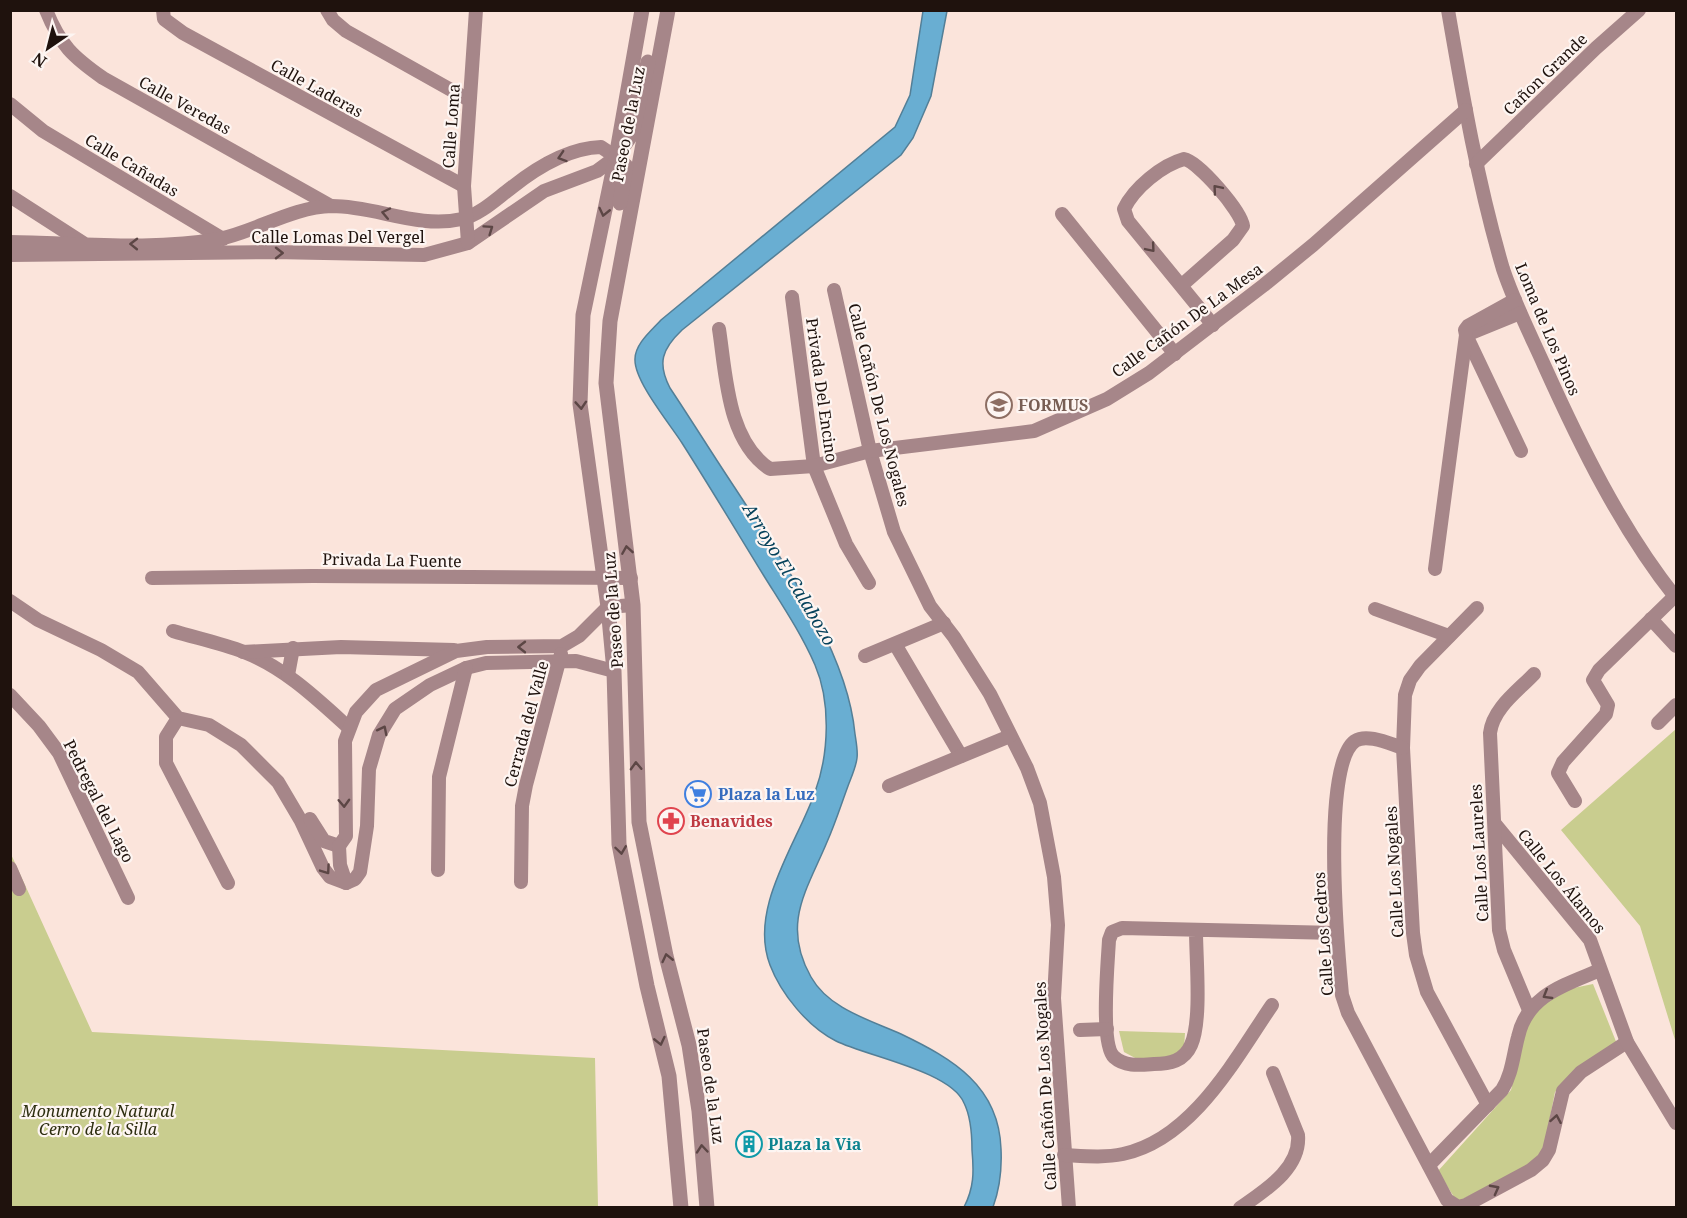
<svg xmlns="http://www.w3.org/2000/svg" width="1687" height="1218" font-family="'Noto Serif',serif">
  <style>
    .green { fill: #c9cd8f }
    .water { fill: #69aed2; stroke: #537f97; stroke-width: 1.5 }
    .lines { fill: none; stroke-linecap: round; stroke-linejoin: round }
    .minor { stroke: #a68689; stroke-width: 14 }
    .tertiary { stroke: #a68689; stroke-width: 15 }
    .oneway { stroke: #5c4645 }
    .labels { text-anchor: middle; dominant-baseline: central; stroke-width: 4.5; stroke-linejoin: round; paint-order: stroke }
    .street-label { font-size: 16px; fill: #1f120d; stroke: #fdf5f2 }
    .education-label { font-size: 16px; font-weight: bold; fill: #785e54; stroke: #fdf5f2; text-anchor: start }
    .shop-label { font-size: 16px; font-weight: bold; fill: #366cbe; stroke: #fdf5f2; text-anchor: start }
    .health-label { font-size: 16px; font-weight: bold; fill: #be3a42; stroke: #fdf5f2; text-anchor: start }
    .park-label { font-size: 16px; font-style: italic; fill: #2d2e10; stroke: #fdf5f2 }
    .culture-label { font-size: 16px; font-weight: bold; fill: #0d838f; stroke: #fdf5f2; text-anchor: start }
    .water-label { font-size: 18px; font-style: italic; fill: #06425b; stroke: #fdf5f2 }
  </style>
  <rect width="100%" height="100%" fill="#fbe4db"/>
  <g class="green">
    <path d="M1676 729V1043L1640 926 1561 830Z"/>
    <path d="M10 852 92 1032 595 1058 598 1207H11Z"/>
    <path d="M1593 984 1617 1044 1578 1067 1555 1092 1543 1153 1528 1166 1457 1202 1438 1171 1511 1090 1526 1027 1540 1005 1564 990Z"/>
    <path d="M1119 1031 1185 1033 1184 1048 1172 1060 1137 1059 1124 1052Z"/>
  </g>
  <path class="water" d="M923 11H947L931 96 913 138 901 155 682 330C662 349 657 363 670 388 692 421 713 455 735 488 781 559 847 649 855 734 856 741 858 751 857 758 856 767 851 778 848 786 841 805 835 824 827 842 807 890 781 924 811 977 829 1009 870 1020 901 1034 953 1059 999 1086 1001 1149 1002 1170 1000 1188 993 1207H964C974 1188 974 1172 972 1150 972 1135 971 1117 964 1103 951 1071 866 1056 836 1041 808 1027 781 994 770 965 748 908 798 842 815 792 829 754 831 702 815 665 801 633 782 605 764 576 737 532 710 487 682 443 670 424 634 381 635 359 635 344 651 331 661 320L895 127 910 95Z"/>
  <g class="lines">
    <g class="minor">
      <path d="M46 10C60 45 73 57 103 78L331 206"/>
      <path d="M163 10 164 19 183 33 464 186"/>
      <path d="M327 10 333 20 346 31 469 100"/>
      <path d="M1448 10C1463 97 1478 184 1503 269 1514 302 1530 334 1544 365 1580 445 1621 529 1676 598"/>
      <path d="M10 104 43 131 223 239"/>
      <path d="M1476 164 1596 48 1639 10"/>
      <path d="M10 196 83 243"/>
      <path d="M1062 214 1175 354"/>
      <path d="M10 242C78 243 153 251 219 239 257 231 292 207 332 206 376 206 418 229 462 219 481 214 496 199 511 188 536 168 567 148 601 147L616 157 597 171 544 191 468 243 424 255 274 252 10 255"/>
      <path d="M468 243 464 186 476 10"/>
      <path d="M1182 285 1233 240 1243 226C1241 211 1199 162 1184 159 1162 165 1134 188 1124 209L1128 221 1213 325"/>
      <path d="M834 290 870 451 894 532 930 606 954 637 990 694 1027 768 1040 803 1054 877 1058 925 1054 998 1069 1208"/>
      <path d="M792 297 814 466 846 544 869 583"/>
      <path d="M719 329C726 374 727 441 770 469L814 466 870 451 1034 431 1107 399 1149 373 1264 285 1313 245 1466 110"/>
      <path d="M1466 335 1521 451"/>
      <path d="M1466 335 1520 313"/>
      <path d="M1435 569 1466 335 1465 330 1468 326 1515 300"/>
      <path d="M152 578 313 576 631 578"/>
      <path d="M10 601 38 620 101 650 138 672 178 718 209 725 241 745 278 782 301 821 323 868 330 877 346 883 355 879 360 872 367 826 369 769 379 735 395 709 430 685 466 668 486 663 576 661 614 671"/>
      <path d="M1477 608 1420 666 1410 680 1405 695 1403 748 1413 933 1416 955 1427 992 1488 1105"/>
      <path d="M1375 609 1449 636"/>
      <path d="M1651 619 1676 646"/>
      <path d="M173 631C196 638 221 643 244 652 285 668 316 698 348 727"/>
      <path d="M895 644 961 756"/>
      <path d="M243 652 341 647 454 650"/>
      <path d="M865 656 944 623"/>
      <path d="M288 675 293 648"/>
      <path d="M10 695 39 726 59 753 128 898"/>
      <path d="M178 718 166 737V763L228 883"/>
      <path d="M1658 723 1676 705"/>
      <path d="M1403 748C1390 744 1367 733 1355 741 1321 765 1338 952 1342 995L1348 1013 1447 1200 1458 1207 1466 1205 1531 1170 1543 1160 1549 1150 1563 1091 1581 1072 1627 1042"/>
      <path d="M889 786 1010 736"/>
      <path d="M1575 801 1558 773 1563 762 1606 714 1608 705 1593 680 1599 670 1675 596"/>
      <path d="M310 819 324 841 339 846"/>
      <path d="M1495 824 1590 940 1627 1042 1676 1123"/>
      <path d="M339 846 346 836 345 741 356 712 376 690 456 651 487 647 562 646 579 636 608 607 633 605"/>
      <path d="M339 846 340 865 346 883"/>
      <path d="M10 868 19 889"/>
      <path d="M438 870 439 777 466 668"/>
      <path d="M521 882 522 806 526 785 561 654"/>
      <path d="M1196 931C1196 959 1202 1021 1191 1045 1184 1061 1170 1064 1154 1064 1140 1065 1125 1067 1114 1057 1100 1044 1108 961 1109 940L1112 932 1122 928 1337 933"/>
      <path d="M1529 1010 1504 950 1499 930 1490 733C1493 708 1518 691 1534 674"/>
      <path d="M1080 1030 1107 1029"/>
      <path d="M1064 1155C1084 1156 1104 1158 1123 1154 1193 1139 1235 1059 1272 1005"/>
      <path d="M1429 1165 1502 1090C1512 1074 1513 1056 1518 1037 1527 995 1565 985 1600 970"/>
      <path d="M1240 1208C1264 1191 1301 1169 1298 1135L1273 1073"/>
    </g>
    <g class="tertiary">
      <path d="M642 10 616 157 583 315 580 404 608 607 614 671 619 844 647 986 669 1076 681 1208"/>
      <path d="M668 10 610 321 606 383 633 605 639 822 666 956 689 1045 699 1111 707 1208"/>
      <path d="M620 203 626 166 616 157 632 134 648 62"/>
    </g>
  </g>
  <defs><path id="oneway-chevron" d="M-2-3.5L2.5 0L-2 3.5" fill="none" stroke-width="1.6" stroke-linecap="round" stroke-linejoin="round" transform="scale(1.5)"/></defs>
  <g class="oneway">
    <use href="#oneway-chevron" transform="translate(562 157) rotate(162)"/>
    <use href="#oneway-chevron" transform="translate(1217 189) rotate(-130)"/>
    <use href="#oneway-chevron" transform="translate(604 212) rotate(103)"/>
    <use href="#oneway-chevron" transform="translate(386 213) rotate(-168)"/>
    <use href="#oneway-chevron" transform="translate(489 229) rotate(-35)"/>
    <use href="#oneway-chevron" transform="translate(134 244) rotate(-179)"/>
    <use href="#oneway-chevron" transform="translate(1151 248) rotate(50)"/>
    <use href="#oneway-chevron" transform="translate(279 253)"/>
    <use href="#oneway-chevron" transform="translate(581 405) rotate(86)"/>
    <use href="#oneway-chevron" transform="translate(627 550) rotate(-99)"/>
    <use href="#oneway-chevron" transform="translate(522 647) rotate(180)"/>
    <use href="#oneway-chevron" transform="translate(383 730) rotate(-63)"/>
    <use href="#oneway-chevron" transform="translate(636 766) rotate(-92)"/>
    <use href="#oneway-chevron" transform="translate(344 803) rotate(88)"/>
    <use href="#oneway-chevron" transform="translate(621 850) rotate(82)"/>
    <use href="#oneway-chevron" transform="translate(326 870) rotate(55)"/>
    <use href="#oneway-chevron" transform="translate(667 958) rotate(-103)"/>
    <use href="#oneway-chevron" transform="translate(1547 995) rotate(149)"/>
    <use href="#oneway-chevron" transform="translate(660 1041) rotate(77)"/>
    <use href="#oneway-chevron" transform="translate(1556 1119) rotate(-80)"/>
    <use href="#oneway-chevron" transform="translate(702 1149) rotate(-95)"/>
    <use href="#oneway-chevron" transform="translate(1495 1189) rotate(-28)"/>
  </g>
  <defs>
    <symbol id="school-ring" viewBox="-11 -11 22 22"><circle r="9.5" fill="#fdf5f2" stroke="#8d6e63" stroke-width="1.5"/><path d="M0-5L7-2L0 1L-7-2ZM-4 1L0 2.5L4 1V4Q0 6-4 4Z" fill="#8d6e63"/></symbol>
    <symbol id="supermarket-ring" viewBox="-11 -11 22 22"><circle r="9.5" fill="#fdf5f2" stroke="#3f7fe0" stroke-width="1.5"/><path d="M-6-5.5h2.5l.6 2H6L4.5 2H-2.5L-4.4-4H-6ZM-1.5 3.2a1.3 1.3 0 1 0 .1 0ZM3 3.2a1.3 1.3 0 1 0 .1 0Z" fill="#3f7fe0"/></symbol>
    <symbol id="pharmacy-ring" viewBox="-11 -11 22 22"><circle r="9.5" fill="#fdf5f2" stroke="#e0444e" stroke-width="1.5"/><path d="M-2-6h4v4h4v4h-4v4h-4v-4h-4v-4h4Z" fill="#e0444e"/></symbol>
    <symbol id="building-ring" viewBox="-11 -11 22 22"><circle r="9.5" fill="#fdf5f2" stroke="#0f9aa8" stroke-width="1.5"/><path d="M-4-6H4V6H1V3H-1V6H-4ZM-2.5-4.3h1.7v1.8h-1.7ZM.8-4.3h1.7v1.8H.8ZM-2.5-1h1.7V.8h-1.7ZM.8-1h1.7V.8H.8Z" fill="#0f9aa8"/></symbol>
  </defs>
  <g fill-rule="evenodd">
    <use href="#school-ring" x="984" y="390" width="30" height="30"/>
    <use href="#supermarket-ring" x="683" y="779" width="30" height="30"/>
    <use href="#pharmacy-ring" x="656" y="806" width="30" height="30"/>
    <use href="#building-ring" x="734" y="1129" width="30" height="30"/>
  </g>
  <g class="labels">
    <g class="street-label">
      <text transform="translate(1545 74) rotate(-44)">Cañon Grande</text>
      <text transform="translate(317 88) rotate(29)">Calle Laderas</text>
      <text transform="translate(185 105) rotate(29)">Calle Veredas</text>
      <text transform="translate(628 124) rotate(-79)">Paseo de la Luz</text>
      <text transform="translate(451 126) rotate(-86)">Calle Loma</text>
      <text transform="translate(132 165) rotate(31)">Calle Cañadas</text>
      <text x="338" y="237">Calle Lomas Del Vergel</text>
      <text transform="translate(1187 320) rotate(-36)">Calle Cañón De La Mesa</text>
      <text transform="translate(1548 329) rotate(67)">Loma de Los Pinos</text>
      <text transform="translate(822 390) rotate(82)">Privada Del Encino</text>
      <text transform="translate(879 405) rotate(76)">Calle Cañón De Los Nogales</text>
      <text transform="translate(392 560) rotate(1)">Privada La Fuente</text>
      <text transform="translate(613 610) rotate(-94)">Paseo de la Luz</text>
      <text transform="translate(526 724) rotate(-75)">Cerrada del Valle</text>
      <text transform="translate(99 801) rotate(63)">Pedregal del Lago</text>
      <text transform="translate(1479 853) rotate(-93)">Calle Los Laureles</text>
      <text transform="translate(1394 872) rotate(-93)">Calle Los Nogales</text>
      <text transform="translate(1562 881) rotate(51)">Calle Los Álamos</text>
      <text transform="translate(1323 934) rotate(-94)">Calle Los Cedros</text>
      <text transform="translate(711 1086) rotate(82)">Paseo de la Luz</text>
      <text transform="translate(1045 1086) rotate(-93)">Calle Cañón De Los Nogales</text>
    </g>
    <g class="education-label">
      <text x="1018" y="405">FORMUS</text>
    </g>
    <g class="shop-label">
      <text x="718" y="794">Plaza la Luz</text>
    </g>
    <g class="health-label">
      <text x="690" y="821">Benavides</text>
    </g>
    <g class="park-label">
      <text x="98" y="1111">Monumento Natural<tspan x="98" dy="18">Cerro de la Silla</tspan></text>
    </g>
    <g class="culture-label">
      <text x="768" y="1144">Plaza la Via</text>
    </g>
    <g class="water-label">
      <text transform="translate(790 574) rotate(59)">Arroyo El Calabozo</text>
    </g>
  </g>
  <rect width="1687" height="1218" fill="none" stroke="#1f120d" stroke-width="24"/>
  <g transform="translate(48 48) rotate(215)" stroke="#fdf5f2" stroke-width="4.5" paint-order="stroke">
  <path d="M0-4.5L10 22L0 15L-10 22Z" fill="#1f120d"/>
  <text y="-9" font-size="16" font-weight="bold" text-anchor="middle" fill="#1f120d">N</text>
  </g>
</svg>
